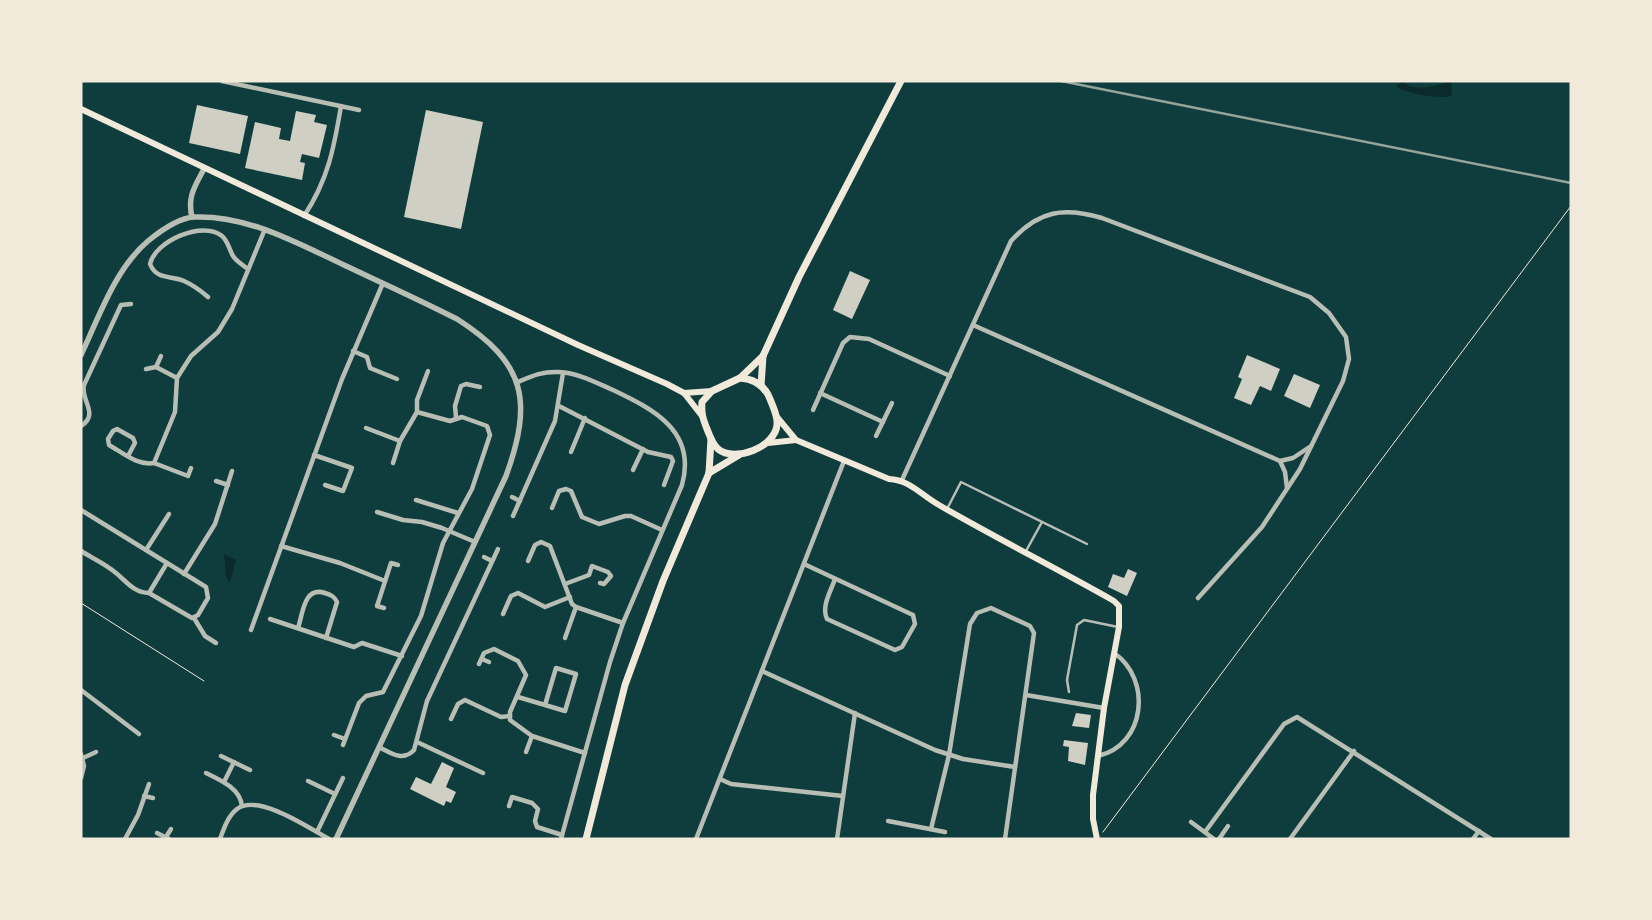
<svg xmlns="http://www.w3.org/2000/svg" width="1652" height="920" font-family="Barlow,sans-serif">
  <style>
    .water { fill: #0a2a2b }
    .building { fill: #cfcfc3 }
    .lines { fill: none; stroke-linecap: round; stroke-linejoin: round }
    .path { stroke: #f1e9da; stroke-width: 1 }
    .service { stroke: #b8beb3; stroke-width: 2.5 }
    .minor { stroke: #b8beb3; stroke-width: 4.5 }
    .tertiary { stroke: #b8beb3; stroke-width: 5.5 }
    .secondary { stroke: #f1e9da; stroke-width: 6 }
    .primary { stroke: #f1e9da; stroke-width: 7 }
    .rail { stroke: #97a49c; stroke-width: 2.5 }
  </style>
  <rect width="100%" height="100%" fill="#0f3d3e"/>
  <g class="water">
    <path d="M1402 81C1415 93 1435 86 1451 81L1452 95C1445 101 1403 93 1396 86Z"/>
    <path d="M224 554 236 560 230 582 226 578Z"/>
  </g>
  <g class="building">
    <path d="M197 105 248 116 240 154 189 143Z"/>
    <path d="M426 110 483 122 461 229 404 217Z"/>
    <path d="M296 111 316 115 314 122 327 125 319 158 302 154 300 162 305 163 302 180 245 168 255 122 281 128 279 139 290 141Z"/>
    <path d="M850 271 870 280 852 319 833 310Z"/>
    <path d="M1247 355 1280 369 1271 391 1260 386 1251 405 1234 398 1242 379 1238 377Z"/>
    <path d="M1294 374 1320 385 1310 408 1284 396Z"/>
    <path d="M1128 569 1137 573 1127 596 1108 587 1113 574 1124 578Z"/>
    <path d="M1076 713 1091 715 1089 728 1072 726Z"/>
    <path d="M1064 740 1088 743 1085 765 1068 761 1069 747 1063 746Z"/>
    <path d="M442 762 454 768 446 787 456 792 451 803 446 801 444 806 410 789 416 777 431 784Z"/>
  </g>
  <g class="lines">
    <g class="path">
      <path d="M81 603 204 681"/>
      <path d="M1103 832 1571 206"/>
    </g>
    <g class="service">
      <path d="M947 509 961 482 1087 544"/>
      <path d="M1026 551 1042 522"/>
      <path d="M1069 692 1067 680 1077 625 1084 620 1118 627"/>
    </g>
    <g class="minor">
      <path d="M222 81 359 110"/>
      <path d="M304 216C328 180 334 148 341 106"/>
      <path d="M208 297C201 291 193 285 184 281 172 275 157 281 150 264 155 241 203 220 222 236 228 241 229 249 233 256 237 262 243 265 248 269"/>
      <path d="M973 325 1280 461 1293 458 1311 446"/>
      <path d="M353 351 367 357 370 368 397 379"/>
      <path d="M156 367 161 356"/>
      <path d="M146 369 156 367 177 378"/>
      <path d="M518 382C532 376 543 371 559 372 578 373 595 382 613 390 653 409 697 431 682 485L623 623 610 662 561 839"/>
      <path d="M820 393 883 422"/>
      <path d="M559 406 648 452 671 457 673 461 664 485"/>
      <path d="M813 410 843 343 850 337 869 339 950 376"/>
      <path d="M456 417 455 406 461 386 466 384 480 387"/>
      <path d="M81 426C100 414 80 400 84 385L121 305 131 304"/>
      <path d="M366 428 400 441"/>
      <path d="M876 436 892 403"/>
      <path d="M571 452 585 418"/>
      <path d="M314 455 352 468 343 491 325 485"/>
      <path d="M128 456 135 443 133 438 117 429 113 431 108 439 109 445C123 453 138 466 154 463"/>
      <path d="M1280 461 1285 472 1287 488"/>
      <path d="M393 463 400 441 417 412V400L428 371"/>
      <path d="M191 468 188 476 154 463 175 412 177 378 191 356 218 332 232 309 265 229"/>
      <path d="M633 470 643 449"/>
      <path d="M902 480 1011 241C1039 210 1064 207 1102 218L1310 297 1329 313 1346 337 1349 359 1343 381 1300 469 1262 527 1198 598"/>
      <path d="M216 481 228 485"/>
      <path d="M512 497 520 501"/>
      <path d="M416 500 458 513"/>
      <path d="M552 508 559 491 566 489 571 491 582 517 599 524 625 516H631L662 530"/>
      <path d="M81 510 206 587 208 598 198 615 192 618 149 593C134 593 126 581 116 573 106 564 92 558 81 551"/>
      <path d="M377 512 403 520 422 522 442 528 475 542"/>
      <path d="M513 516 555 421 563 373"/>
      <path d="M281 546 340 563 385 581"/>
      <path d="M146 550 169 514"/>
      <path d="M484 557 492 561"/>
      <path d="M528 561 535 545 541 542 550 546 572 604 576 607 623 623"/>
      <path d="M804 564 913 615 915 624 902 647 895 650 827 619C821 606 831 591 835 579"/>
      <path d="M184 574 215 524 232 471"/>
      <path d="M565 584 589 575 592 566 608 572 611 576 604 584 600 583"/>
      <path d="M149 593 167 563"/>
      <path d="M384 608 377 606 379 600 391 563 398 565"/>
      <path d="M503 614 511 596 518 593 545 607 570 597"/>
      <path d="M194 618 205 636 216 643"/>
      <path d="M270 619 354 647 362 643 402 656"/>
      <path d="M298 628C303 613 304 586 325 593 331 595 334 596 337 602L326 638"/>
      <path d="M251 630 342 379 383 283"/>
      <path d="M565 638 576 607"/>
      <path d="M482 659 489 662"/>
      <path d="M479 664 484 653 494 649 518 661 526 675 510 712V720L532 736 585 753"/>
      <path d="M762 671 935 750 963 759 1015 767"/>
      <path d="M81 690 139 734"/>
      <path d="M1026 695 1104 708"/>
      <path d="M518 697 545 705 556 668 576 674 565 711 545 705"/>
      <path d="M451 719 458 704 465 700 501 717 510 716"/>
      <path d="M334 735 345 739"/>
      <path d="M417 742 483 773"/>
      <path d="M343 745 359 703 366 696 383 692 421 616 443 543 472 489 490 435 487 426 462 417 450 421 417 412"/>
      <path d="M379 747C391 753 403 762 414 750L427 701 498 549"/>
      <path d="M526 752 532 736"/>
      <path d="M81 754 84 766 81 778"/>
      <path d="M221 756 250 770"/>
      <path d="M1098 756C1146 745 1152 679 1114 653"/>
      <path d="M83 758 96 752"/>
      <path d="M206 773C220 780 240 788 242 806"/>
      <path d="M720 779 731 784 843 796"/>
      <path d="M308 781 335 794"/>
      <path d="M224 782 234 762"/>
      <path d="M144 796 153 798"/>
      <path d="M509 806 512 797 532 803 538 809 535 821 537 827 562 835"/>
      <path d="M888 821 945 832"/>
      <path d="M1191 822 1214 839"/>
      <path d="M931 829 949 755 970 624 977 613 991 608 1030 626 1034 633 1005 839"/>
      <path d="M317 832 343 778"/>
      <path d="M1205 832 1284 724 1297 717 1491 839"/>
      <path d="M157 833 169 839"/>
      <path d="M166 837 171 829"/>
      <path d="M125 839 138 815 149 784"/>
      <path d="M220 839C224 828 228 816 237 809 258 793 309 828 329 839"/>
      <path d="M696 839 844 461"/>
      <path d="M837 839 855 713"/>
      <path d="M1219 839 1228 826"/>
      <path d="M1290 839 1354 751"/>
      <path d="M1473 839 1479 831"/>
    </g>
    <g class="tertiary">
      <path d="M192 217C187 197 195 186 204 169"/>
      <path d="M81 355C99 317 115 269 148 241 159 232 179 218 194 217 248 215 297 243 344 265 382 283 420 300 457 319 526 363 533 401 506 476L336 839"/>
    </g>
    <g class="secondary">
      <path d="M81 109 578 345 667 384 684 393 702 416"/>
      <path d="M684 393 712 391"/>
      <path d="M777 417 796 440 889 479C910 480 921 495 939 505 996 538 1056 568 1114 601L1119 606V627L1104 708 1093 795V819L1097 839"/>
      <path d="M768 443 796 440"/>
    </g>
    <g class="primary">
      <path d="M740 378 763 356 799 277 901 81"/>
      <path d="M740 378C755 379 765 386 770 399 773 407 778 416 777 425 775 447 735 463 718 449 712 444 710 436 707 429 703 419 701 413 702 402L712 391Z"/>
      <path d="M761 386 763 356"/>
      <path d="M709 473 739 455"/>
      <path d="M586 839 625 685 663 581 709 473 711 439"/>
    </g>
    <path class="rail" d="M1061 81 1571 183"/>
  </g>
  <rect width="1652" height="920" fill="none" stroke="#f1e9da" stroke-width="165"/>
</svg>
